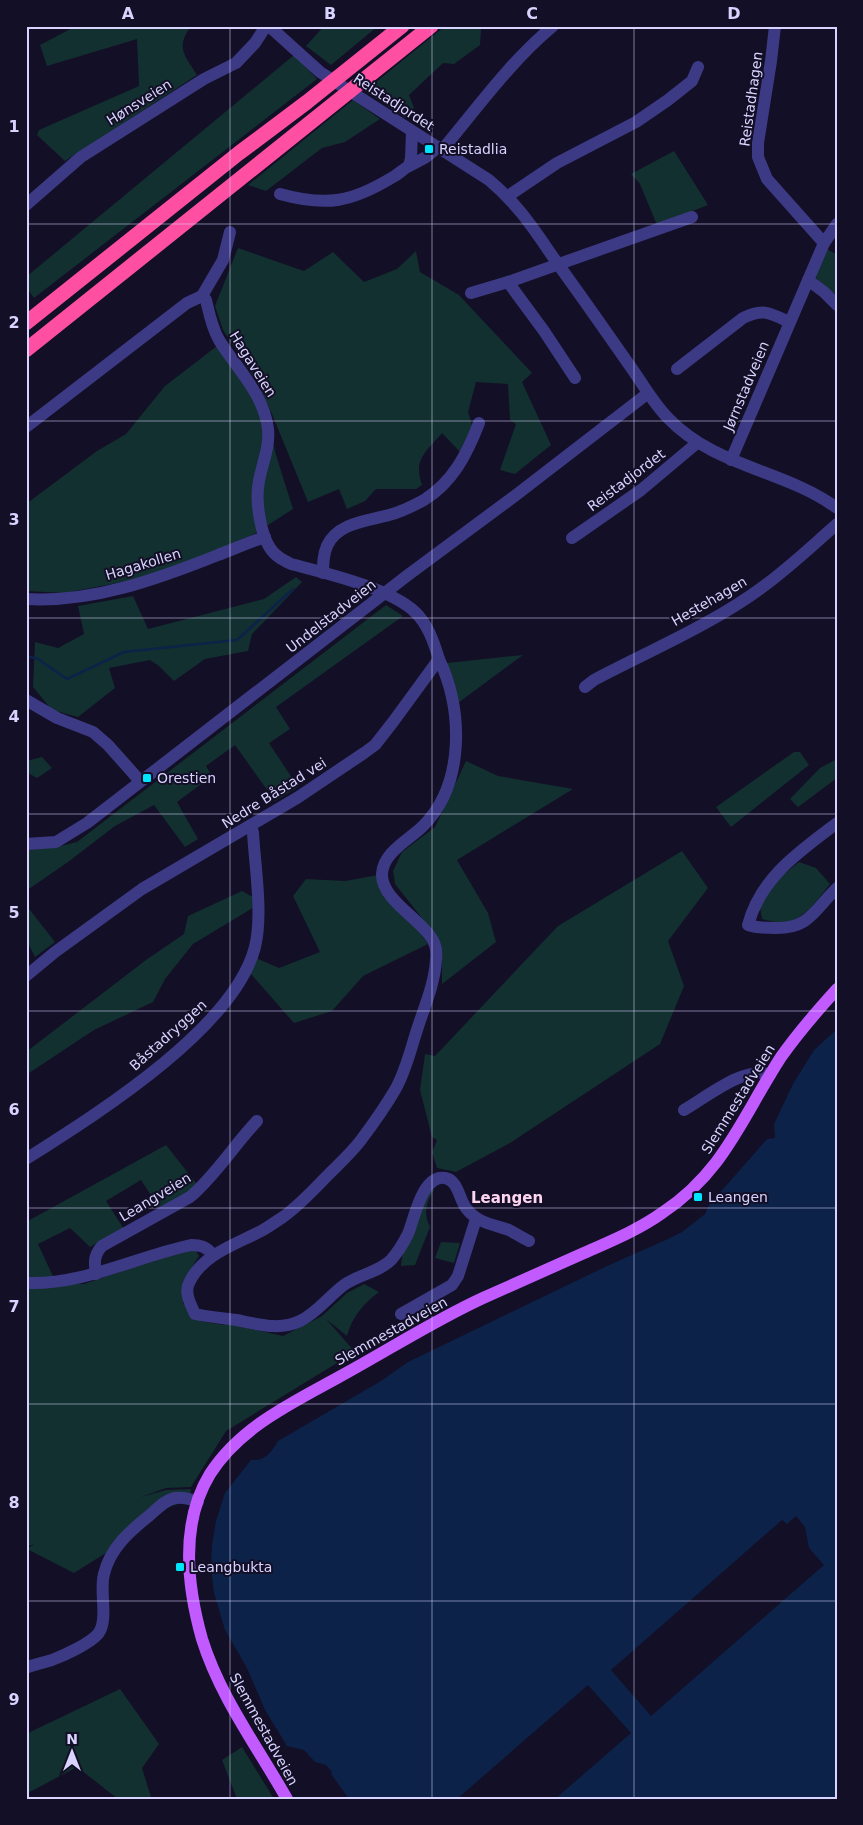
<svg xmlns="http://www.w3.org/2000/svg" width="863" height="1825" font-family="'DejaVu Sans',sans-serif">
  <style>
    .green { fill: #12302f }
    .water { fill: #0c2248; fill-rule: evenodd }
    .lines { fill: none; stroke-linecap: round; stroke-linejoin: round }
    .stream { stroke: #0c2248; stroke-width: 2.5 }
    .minor { stroke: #3d3a85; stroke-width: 12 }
    .major { stroke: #c25bff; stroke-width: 12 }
    .highway { stroke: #ff4fa3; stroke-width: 15 }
    .grid { fill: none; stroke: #d9d4ff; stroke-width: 1; stroke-opacity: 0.55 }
    .poi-dot { fill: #00e5ff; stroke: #130f26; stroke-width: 2 }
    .labels { text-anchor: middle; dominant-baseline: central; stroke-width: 4; stroke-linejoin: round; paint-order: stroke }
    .street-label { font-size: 14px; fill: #d9d4ff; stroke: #130f26 }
    .poi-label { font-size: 14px; fill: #d9d4ff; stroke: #130f26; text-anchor: start }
    .neighbourhood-label { font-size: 15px; font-weight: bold; fill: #ffd6f0; stroke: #130f26 }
    .neatline { fill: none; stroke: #d9d4ff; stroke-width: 2 }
    .grid-label { font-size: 16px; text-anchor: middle; font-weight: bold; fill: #d9d4ff }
  </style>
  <rect width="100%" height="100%" fill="#130f26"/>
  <g class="green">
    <path d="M76 26H191C175 48 185 55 197 75L65 161 37 135 39 130 139 86 137 39 47 66 40 45Z"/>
    <path d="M324 26H378L331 65 306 46Z"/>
    <path d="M445 26H478L481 29 480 45 454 64 443 63 409 95 414 108 405 118 365 91Z"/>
    <path d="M294 55 317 79 34 298 26 287V277Z"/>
    <path d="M353 100 380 119 345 142 322 148 266 191 248 185Z"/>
    <path d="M674 151 708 205 657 225 640 184 631 174Z"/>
    <path d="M238 248 304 271 333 252 364 282 397 269 416 251 420 272 459 295 532 373 522 382 551 445 515 474 500 470 516 424 510 420 508 384 476 382 468 412 472 425 460 452 442 433C426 452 413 459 422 485L416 489H376L365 501 347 509 339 489 308 502 272 414 258 384 223 330 215 306Z"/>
    <path d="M827 249 837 255V293L831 294 816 278 819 265Z"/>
    <path d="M217 346 267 419 276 455 293 509 254 534 179 567 128 581 64 593 26 591V504L97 451 126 434 165 386Z"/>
    <path d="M296 577 302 582 252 634 248 651 205 659 174 681 159 666 150 660 109 668 115 688 78 717 52 710 33 687 35 642 58 648 84 634 78 606 133 596 148 629 264 599Z"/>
    <path d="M386 605 403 616 276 707 290 729 269 743 298 787 275 801 235 745 206 766 212 776 177 802 198 839 185 847 154 805 115 826 68 862 26 891V849L56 847 77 842Z"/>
    <path d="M523 655 458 703 447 663Z"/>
    <path d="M794 752H800L809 765 731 827 716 807Z"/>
    <path d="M42 757 52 768 37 778 26 772V761Z"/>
    <path d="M837 759V778L798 807 790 799 820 768Z"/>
    <path d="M466 761 498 776 573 789 457 860 488 913 496 942 442 984V960L437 937 395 884 393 871 402 852 435 827Z"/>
    <path d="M682 851 708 888 668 941 684 986 660 1044 510 1143 456 1172 437 1168 432 1152 437 1140 432 1137 420 1090 425 1054 435 1056 558 926Z"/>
    <path d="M799 862 816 868 830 884C817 900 802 924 778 923 773 922 767 920 762 919L759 901 768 887Z"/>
    <path d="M378 875 428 944 363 976 332 1011 294 1023 250 973 256 958 279 968 320 952 293 896 306 879 345 881Z"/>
    <path d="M242 891 253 897 256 906 193 944 165 979 153 1002 94 1030 26 1075V1052L146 960 184 934 188 916Z"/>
    <path d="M26 905 55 942 35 957 26 939Z"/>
    <path d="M166 1145 199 1187 160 1209 141 1180 106 1201 124 1229 90 1247 70 1228 38 1244 56 1283 84 1284 194 1247 199 1256 183 1281V1303L200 1321 224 1325 225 1323 283 1336 322 1316 347 1293 364 1284 379 1292C363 1304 352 1317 347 1336L326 1319 355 1352 226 1431 191 1487 166 1488 141 1497 166 1490 191 1489 190 1501 167 1507 117 1546 74 1573 27 1549 34 1544 26 1547V1222Z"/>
    <path d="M432 1187 434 1190C426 1203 423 1213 430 1227L415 1265 401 1266C403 1239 419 1211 432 1187Z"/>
    <path d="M441 1242 460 1243 454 1263 435 1258Z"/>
    <path d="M120 1689 159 1744 142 1768 151 1797 155 1799H118L77 1767 26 1794V1734Z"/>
    <path d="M242 1747 274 1799H237L222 1760Z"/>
  </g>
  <path class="water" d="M837 1029V1799H555L631 1733 588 1685 457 1799H349L331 1774 332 1772 326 1765 315 1762 304 1750 287 1746 265 1710 247 1668 225 1630 214 1593 211 1568 212 1545 216 1521 225 1493 251 1460C265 1461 271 1453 278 1441L381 1381 408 1362 607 1266 668 1239 682 1232 705 1214 709 1205 767 1139 775 1138 774 1124 793 1084 814 1050ZM796 1516 805 1527 809 1548 824 1565 651 1716 611 1670 782 1520 787 1524Z"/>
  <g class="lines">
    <path class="stream" d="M26 656 38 659 67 679 124 652 237 640 293 589"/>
    <g class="minor">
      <path d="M269 26 320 72 489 180C522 208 536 233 560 267 584 300 607 333 630 366 643 384 653 403 668 418 716 468 783 469 837 508"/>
      <path d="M775 26 771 61 758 143V157L767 179 824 243"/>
      <path d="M442 150C478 107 510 62 553 26"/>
      <path d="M409 166 411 158 412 132"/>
      <path d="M280 194C327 207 352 202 393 177 399 174 403 169 409 166 420 160 429 157 437 147"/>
      <path d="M508 196 557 163 636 122 668 100 692 81 698 67"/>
      <path d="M26 205 81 157 204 79 236 63 255 43 266 26"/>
      <path d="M808 280 824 292 837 305"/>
      <path d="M508 282 544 331 575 378"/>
      <path d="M471 293 508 282 692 217"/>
      <path d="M202 296 223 260 230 232"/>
      <path d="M677 369 743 318C763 308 770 313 789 322"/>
      <path d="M26 427 187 303 202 296"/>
      <path d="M731 460 824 243 837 224"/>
      <path d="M572 538 641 490 697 443"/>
      <path d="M323 573C323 564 323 555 327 546 337 523 367 521 389 515 401 512 413 506 424 500 453 482 467 454 479 423"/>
      <path d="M26 599C92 603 158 579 218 555 234 549 249 542 265 537"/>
      <path d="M439 659C463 710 465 784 423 826 409 840 383 852 382 874 381 898 418 918 430 936 435 942 437 951 436 959 435 984 423 1010 416 1033 410 1052 405 1073 395 1090 385 1107 373 1124 361 1140 352 1152 341 1162 330 1173 315 1188 301 1204 283 1217 277 1221 270 1226 263 1230 237 1244 202 1254 189 1283 184 1293 191 1305 195 1314 209 1317 223 1318 236 1320 258 1324 279 1331 300 1321 317 1313 329 1296 344 1285 358 1275 379 1272 391 1260 398 1252 403 1244 408 1234 414 1220 422 1174 445 1178 458 1180 459 1199 466 1208 477 1223 492 1224 509 1230 515 1233 522 1238 529 1241"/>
      <path d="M585 687 594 680C651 650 713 624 764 586 790 567 813 545 837 524"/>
      <path d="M26 700 57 718 93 732 108 745 140 781"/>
      <path d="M837 823C799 852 761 877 748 925 757 928 765 928 774 928 810 929 814 910 837 888"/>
      <path d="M26 844 56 842 87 823 408 575 516 495 647 394"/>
      <path d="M26 976 55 952 142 889 297 798 364 753 375 745 393 722 439 659C434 643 428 624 415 612 390 588 325 573 291 564 283 560 275 556 270 548 260 532 255 500 259 481 262 464 270 447 268 429 264 394 237 369 219 340 212 328 209 313 206 300L202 296"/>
      <path d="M684 1110C705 1098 747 1064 770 1075"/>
      <path d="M26 1159C95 1115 234 1029 255 947 263 914 255 867 253 833L251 826"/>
      <path d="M96 1274C94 1262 94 1255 102 1246L190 1197C216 1175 234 1145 257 1121"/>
      <path d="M26 1283C84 1285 135 1257 191 1245 201 1245 207 1247 213 1255"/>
      <path d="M401 1314 452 1285 458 1276 476 1219"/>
      <path d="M26 1668C34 1664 43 1663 52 1660 65 1655 89 1644 98 1634 109 1620 99 1591 104 1574 110 1548 130 1531 150 1515 158 1508 165 1500 175 1498 183 1497 191 1499 198 1502"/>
    </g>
    <path class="major" d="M287 1799C257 1746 220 1697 202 1639 187 1586 180 1523 210 1474 240 1427 292 1403 339 1377 387 1351 433 1321 483 1298 516 1283 550 1268 584 1253 611 1241 638 1230 662 1213 725 1171 742 1117 781 1057 798 1033 817 1011 837 989"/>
    <g class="highway">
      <path d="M26 323 239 153 307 102 402 26"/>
      <path d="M26 350 431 26"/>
    </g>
  </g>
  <path class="grid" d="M230 26V1799M432 26V1799M634 26V1799M26 224H837M26 421H837M26 618H837M26 814H837M26 1011H837M26 1208H837M26 1404H837M26 1601H837"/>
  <g class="poi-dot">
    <rect x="424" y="144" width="10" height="10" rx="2.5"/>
    <rect x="142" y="773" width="10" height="10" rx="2.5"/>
    <rect x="693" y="1192" width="10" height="10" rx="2.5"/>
    <rect x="175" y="1562" width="10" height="10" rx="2.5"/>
  </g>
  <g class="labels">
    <g class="street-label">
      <text transform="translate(751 99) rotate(-82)">Reistadhagen</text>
      <text transform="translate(139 102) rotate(-32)">Hønsveien</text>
      <text transform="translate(394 102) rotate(33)">Reistadjordet</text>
      <text transform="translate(253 364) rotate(58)">Hagaveien</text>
      <text transform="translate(746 386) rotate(-67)">Jørnstadveien</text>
      <text transform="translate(626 480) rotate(-37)">Reistadjordet</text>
      <text transform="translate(143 564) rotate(-17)">Hagakollen</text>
      <text transform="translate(709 601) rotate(-30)">Hestehagen</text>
      <text transform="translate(331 616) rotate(-38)">Undelstadveien</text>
      <text transform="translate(274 793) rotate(-32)">Nedre Båstad vei</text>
      <text transform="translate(168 1035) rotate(-42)">Båstadryggen</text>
      <text transform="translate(738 1099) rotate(-58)">Slemmestadveien</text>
      <text transform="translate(155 1197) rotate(-31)">Leangveien</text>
      <text transform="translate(391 1331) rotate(-29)">Slemmestadveien</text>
      <text transform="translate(264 1729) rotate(61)">Slemmestadveien</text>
    </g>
    <g class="poi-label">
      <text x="439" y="149">Reistadlia</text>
      <text x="157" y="778">Orestien</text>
      <text x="708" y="1197">Leangen</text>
      <text x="190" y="1567">Leangbukta</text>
    </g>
    <g class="neighbourhood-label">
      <text x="507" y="1198">Leangen</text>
    </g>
  </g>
  <rect width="863" height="1825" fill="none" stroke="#130f26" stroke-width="55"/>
  <g transform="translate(72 1752)" stroke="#130f26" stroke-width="4" paint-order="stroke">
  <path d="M0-4L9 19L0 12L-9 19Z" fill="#d9d4ff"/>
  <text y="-8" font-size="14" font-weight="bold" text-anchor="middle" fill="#d9d4ff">N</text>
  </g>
  <rect x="28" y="28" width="808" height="1770" class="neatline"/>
  <g class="grid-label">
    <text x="128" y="19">A</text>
    <text x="330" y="19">B</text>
    <text x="532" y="19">C</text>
    <text x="734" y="19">D</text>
    <text x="14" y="132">1</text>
    <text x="14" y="328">2</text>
    <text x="14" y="525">3</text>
    <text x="14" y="722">4</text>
    <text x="14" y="918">5</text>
    <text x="14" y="1115">6</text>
    <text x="14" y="1312">7</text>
    <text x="14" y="1508">8</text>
    <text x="14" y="1705">9</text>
  </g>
</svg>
